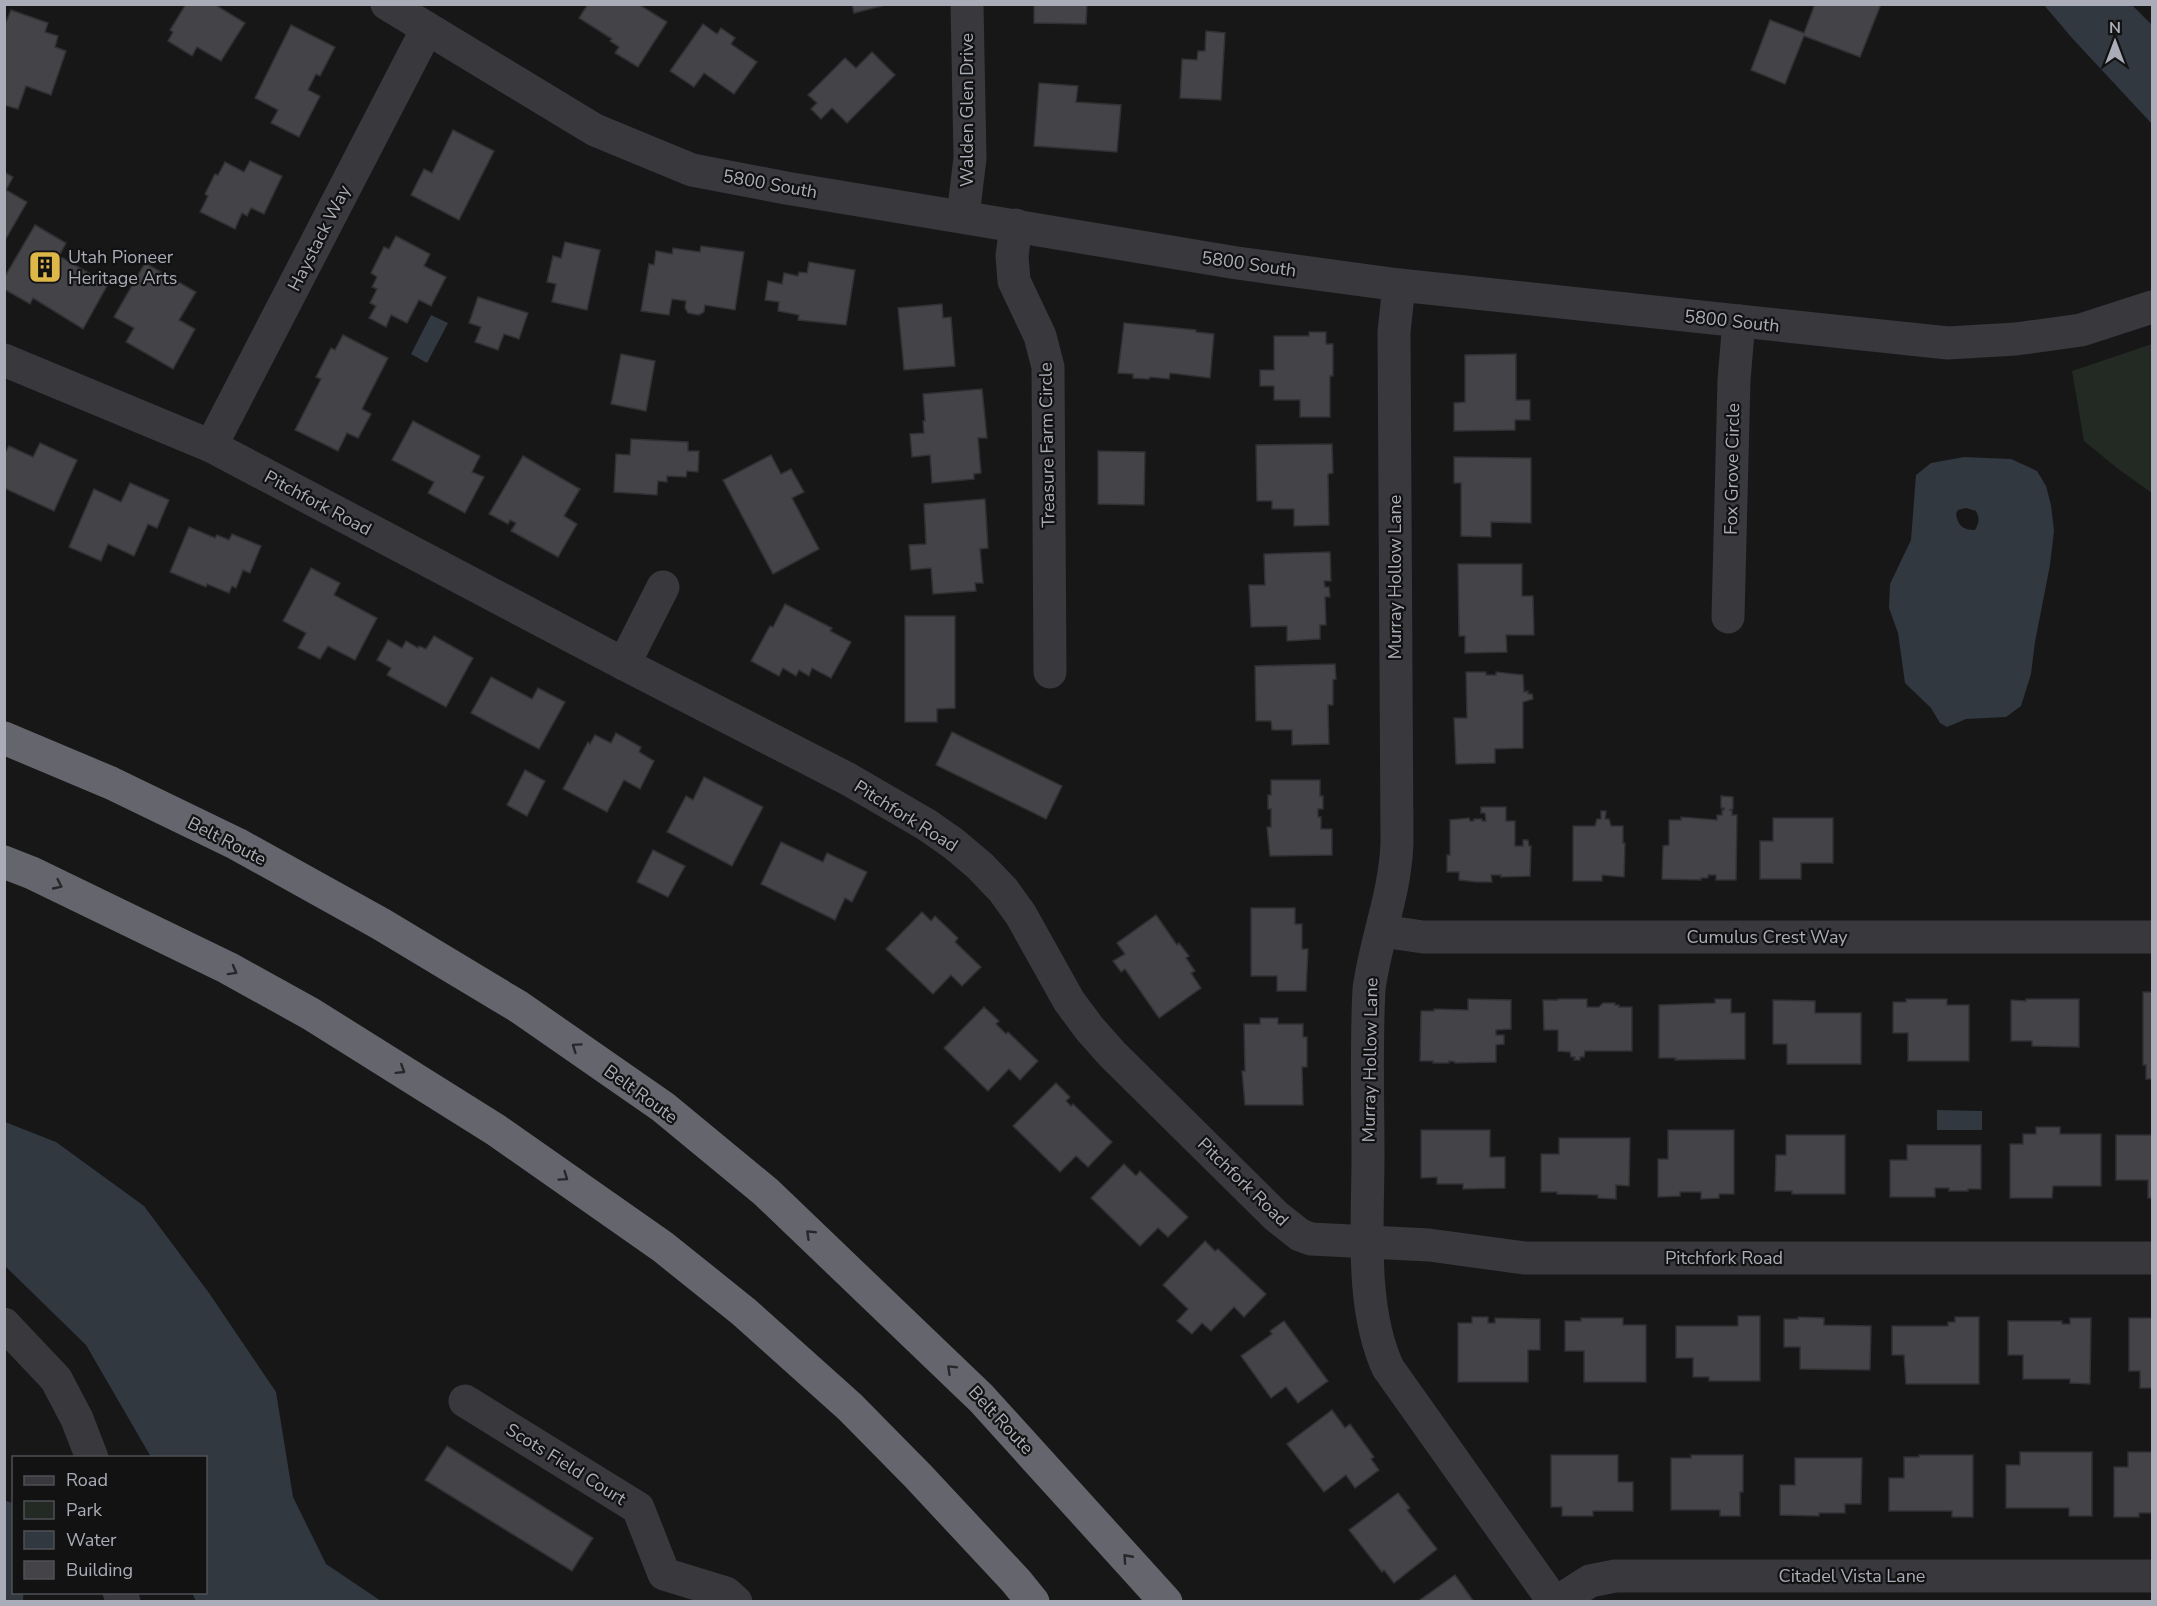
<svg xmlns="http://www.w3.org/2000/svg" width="2157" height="1606" font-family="'Nunito Sans',sans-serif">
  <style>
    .green { fill: #232a24 }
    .water { fill: #313840; fill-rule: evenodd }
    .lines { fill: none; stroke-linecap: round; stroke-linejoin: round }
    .canal { stroke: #313840; stroke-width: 28 }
    .building { fill: #444448; stroke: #313134; stroke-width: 1.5 }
    .minor { stroke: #38383d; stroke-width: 33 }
    .tertiary { stroke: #38383d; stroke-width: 33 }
    .motorway { stroke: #65666d; stroke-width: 33 }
    .oneway { stroke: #27272a }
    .labels { text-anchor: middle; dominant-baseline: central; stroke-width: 4.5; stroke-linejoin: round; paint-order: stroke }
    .street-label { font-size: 18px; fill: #aaadb7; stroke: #121213 }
    .poi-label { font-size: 18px; fill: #aaadb7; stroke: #121213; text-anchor: start }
  </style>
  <rect width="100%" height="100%" fill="#171718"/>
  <path class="green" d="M2152 344V493L2117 468 2084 441 2072 371Z"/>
  <g class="water">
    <path d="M2044 5H2132L2152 25V124L2072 38Z"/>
    <path d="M431 315 448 323 427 363 411 354Z"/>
    <path d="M1964 457 2011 459 2037 471 2046 486 2051 505 2054 531 2050 565 2035 642 2031 674 2021 706 2006 717 1966 719 1947 727 1940 723 1931 708 1905 683 1898 633 1889 608 1890 584 1911 540 1916 475 1931 463ZM1966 508 1976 511C1980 519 1979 523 1975 530 1963 530 1958 526 1956 514L1958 510Z"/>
    <path d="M1937 1110 1982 1111V1130H1937Z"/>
    <path d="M5 1122 56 1142 144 1206 209 1293 276 1392 293 1497 326 1564 381 1601H196L192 1593 206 1592V1458L151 1457 86 1345 5 1266Z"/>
  </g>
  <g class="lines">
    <path class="canal" d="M4 1515 12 1527 9 1602"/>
  </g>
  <g class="building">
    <path d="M186 4H214L245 23 221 61 197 47 192 56 168 41 173 32 170 30Z"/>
    <path d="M588 4H638L667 22 638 67 615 53 619 47 610 41 612 39 579 18Z"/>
    <path d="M852 4H889L854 13Z"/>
    <path d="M1034 4H1087L1086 24 1034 23Z"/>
    <path d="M1815 4H1881L1860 57 1804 36 1785 84 1751 70 1770 20 1804 33Z"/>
    <path d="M11 10 48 23 45 32 58 36 55 47 66 51 51 95 26 86 18 109 4 105V27Z"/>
    <path d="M703 24 717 34 721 28 735 38 731 44 757 62 734 94 704 73 694 87 670 71Z"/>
    <path d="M291 25 335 47 320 76 316 74 308 90 320 96 299 137 271 123 278 110 255 98Z"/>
    <path d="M1206 31 1225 33 1221 100 1180 98 1182 59 1197 60 1198 51H1205Z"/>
    <path d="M872 52 895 75 847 123 832 108 821 119 811 109 817 103 808 95 845 58 856 68Z"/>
    <path d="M1039 83 1078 86 1076 102 1121 105 1117 152 1034 146Z"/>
    <path d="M453 130 494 151 459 220 411 195 424 169 432 173Z"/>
    <path d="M250 161 282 176 264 214 251 208 247 216 242 213 235 229 200 212 208 196 205 194 215 174 218 175 225 162 244 172Z"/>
    <path d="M4 172 13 177 6 190 27 202 4 242Z"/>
    <path d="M35 225 66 243 59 256 108 284 83 329 33 298 30 304 4 289V278Z"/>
    <path d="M396 236 430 254 424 266 446 277 431 306 419 300 407 323 391 315 386 327 369 318 376 306 370 303 377 289 372 287 377 277 371 273 384 247 389 249Z"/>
    <path d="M565 242 600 250 587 310 552 302 556 284 547 282 553 256 561 258Z"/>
    <path d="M701 246 744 252 735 310 705 305 704 312 699 315 688 313 685 308 686 301 672 299 669 315 641 311 649 264 654 265 656 251 672 254 673 248 700 252Z"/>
    <path d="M809 262 855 270 846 325 798 320 799 315 778 311 779 302 765 300 768 281 782 284 784 273 798 276 799 272 807 273Z"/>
    <path d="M145 263 196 292 179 320 195 329 173 369 126 342 134 328 114 317Z"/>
    <path d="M478 297 528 313 519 339 504 334 498 350 475 342 481 327 469 323Z"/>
    <path d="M942 304 943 318 951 317 955 366 904 370 898 308Z"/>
    <path d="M1124 323 1196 330V332L1214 334 1210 378 1170 373 1169 379 1150 377 1149 379 1133 378V374L1118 373Z"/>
    <path d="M1309 332H1326V344H1333V376H1330V417H1300V400H1274V386H1260V370H1274V336H1309Z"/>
    <path d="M343 335 388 358 362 409 371 414 358 438 347 433 338 451 295 430 321 379 316 377 331 348 335 350Z"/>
    <path d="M621 354 655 361 646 411 611 404Z"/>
    <path d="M1516 354V400H1530V420H1515V430L1454 431V403L1465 402V355Z"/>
    <path d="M982 389 987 438H978L981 473 974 474V479L932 483 930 455 912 457 910 434 924 433 923 421H925L923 394Z"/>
    <path d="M413 421 480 456 472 472 484 477 465 513 428 493 434 482 392 460Z"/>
    <path d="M631 439 688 442V451H699L698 472 687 471 686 477 667 476V482L658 481 657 495 614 492 616 454 630 455Z"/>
    <path d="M40 443 77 460 54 511 4 488V455L9 446 33 457Z"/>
    <path d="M1332 444 1333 473 1328 474 1329 525 1294 526V509H1272V501H1257L1256 445Z"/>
    <path d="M1098 451 1145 452 1144 505 1098 504Z"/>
    <path d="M771 455 781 474 791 469 804 492 792 498 819 549 773 574 723 480Z"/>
    <path d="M523 456 580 489 564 516 577 524 558 557 511 531 516 523 510 520 508 524 489 514Z"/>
    <path d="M1454 457 1531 458V523L1491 522V537L1461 536V483H1454Z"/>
    <path d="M130 483 169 500 157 528 148 524 134 556 108 544 101 561 69 547 94 489 121 502Z"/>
    <path d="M985 499 988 548 980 549 983 583H975L976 591 933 594 931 568 911 570 909 545 926 544 924 504Z"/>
    <path d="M189 527 215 538 217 535 229 540 232 534 261 546 250 573 243 570 236 588 232 586 229 593 207 584 206 587 170 572Z"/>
    <path d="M1330 552 1331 581H1324L1325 587H1329L1330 597H1325L1326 625H1320V639L1287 641V626L1251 627 1249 585H1265L1264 554Z"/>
    <path d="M1458 564H1522V596H1533L1534 635H1506L1507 652 1465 653V636H1459Z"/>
    <path d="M311 568 340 583 334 595 377 618 355 660 328 646 320 659 298 648 306 633 283 621Z"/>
    <path d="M785 604 832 628 830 631 851 642 831 678 812 668 809 676 799 670 796 676 783 668 779 676 751 661 770 626 773 627Z"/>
    <path d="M905 616H955V708L937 709V722H905Z"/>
    <path d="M434 636 473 658 446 707 387 675 391 668 377 660 388 640 402 648 406 641 418 648 419 646 426 649Z"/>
    <path d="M1335 664 1336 679 1333 680V705H1328L1329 744 1292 745V730H1272L1271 721H1256L1255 666Z"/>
    <path d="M1466 672H1486V675H1496V672L1523 675 1524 692 1528 691V694H1532L1533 699 1523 702V748L1495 749V763L1456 764 1454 718H1467Z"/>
    <path d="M491 677 532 699 538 688 565 702 539 749 471 713Z"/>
    <path d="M952 732 1062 786 1046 819 936 765Z"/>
    <path d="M616 733 641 747 639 752 654 761 640 789 624 780 607 812 563 789 588 742 590 744 595 735 611 743Z"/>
    <path d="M525 770 545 781 527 816 507 805Z"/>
    <path d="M704 777 763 807 732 866 667 832 686 796 693 800Z"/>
    <path d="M1271 780H1320V796H1323V809H1318V817H1321V829H1332V855L1270 856 1267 827H1271V809H1268V795H1271Z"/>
    <path d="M1721 796 1733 797V809L1729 810H1732V815H1737L1736 880H1716V875H1708V878H1701V880L1662 879 1663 846 1669 845V820H1681V817L1717 820V815H1722V810H1724V808H1721Z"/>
    <path d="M1481 807H1506V821H1515V846H1523V840H1528L1529 846H1531L1530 876 1501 877V875H1491L1492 882H1477L1459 880V872H1447V855H1450V820L1469 818 1470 821H1474V819H1482V821H1486L1485 813H1481Z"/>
    <path d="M1601 811H1606L1605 819H1609L1611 826H1623V843H1625L1624 877 1602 875V881H1573V826H1595L1597 819H1601Z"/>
    <path d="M1773 818H1833V863H1801V879H1760V841H1773Z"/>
    <path d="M781 842 823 862 827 853 867 872 852 902 845 898 835 920 761 884Z"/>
    <path d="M653 850 685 866 668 897 637 882Z"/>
    <path d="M1251 908H1295V924H1302V949H1308L1306 991H1277V976H1251Z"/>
    <path d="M922 912 931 921 935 916 958 938 955 942 981 967 962 986 951 975 933 994 886 949Z"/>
    <path d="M1156 915 1177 945 1179 943 1189 956 1186 958 1195 971 1191 973 1201 988 1159 1018 1125 969 1121 972 1113 961 1125 954 1117 943Z"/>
    <path d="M2143 992H2152V1079H2146V1065H2143Z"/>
    <path d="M1468 999 1511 1000V1029L1496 1030V1035H1504V1044L1496 1045V1062L1455 1063V1062L1449 1061V1063H1433V1061H1420L1421 1011H1434V1009L1468 1010Z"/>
    <path d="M1558 999H1587V1007H1599L1603 1003H1615V1005H1619V1007H1632V1051H1585L1584 1057H1580V1060H1574L1575 1057H1571L1570 1052 1558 1051V1030H1544L1543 1000H1558Z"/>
    <path d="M1715 999H1731V1013H1745V1059L1675 1060 1676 1058H1659V1005L1715 1003Z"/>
    <path d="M1906 999H1947V1005H1969V1061H1908V1033H1893V1002H1906Z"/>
    <path d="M2026 999H2079V1047L2032 1046V1041H2011V1000L2026 1001Z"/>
    <path d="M1773 1000 1815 1001V1013H1861V1064H1787V1044H1773Z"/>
    <path d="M984 1007 999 1021 996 1024 1006 1034 1008 1032 1038 1061 1020 1080 1009 1069 988 1091 944 1048Z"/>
    <path d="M1260 1018H1278V1024H1303V1037H1307V1067H1302L1303 1105H1245L1242 1071H1245L1244 1024H1260Z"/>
    <path d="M1056 1083 1070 1097 1066 1101 1071 1106 1073 1104 1112 1142 1088 1167 1076 1156 1060 1172 1013 1126Z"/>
    <path d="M2036 1127H2060V1134H2101V1186H2053L2052 1198H2010V1144H2023V1134H2036Z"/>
    <path d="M1421 1130H1490V1157H1505V1188L1463 1189V1184H1437V1177L1421 1178Z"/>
    <path d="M1668 1130H1734V1194H1719V1198L1701 1199V1192H1680V1196L1658 1197V1159H1668Z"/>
    <path d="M1786 1135H1845V1194H1792V1191H1775L1776 1155H1786Z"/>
    <path d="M2116 1135H2152V1198H2148V1180H2116Z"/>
    <path d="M1559 1138H1630L1629 1186 1616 1185V1199L1598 1198V1195L1557 1194V1192H1541V1154H1559Z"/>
    <path d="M1907 1145H1981V1189H1968V1191H1949V1188H1935V1197H1890V1160H1907Z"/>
    <path d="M1124 1164 1136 1176 1140 1171 1188 1217 1168 1237 1158 1228 1140 1246 1091 1198Z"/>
    <path d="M1205 1241 1215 1251 1218 1249 1266 1294 1244 1317 1234 1307 1211 1331 1202 1323 1192 1334 1177 1321 1188 1309 1163 1285Z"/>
    <path d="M1738 1316H1760V1381H1709V1377H1693V1358H1676V1326H1738Z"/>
    <path d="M1472 1317H1488V1323H1495V1318L1540 1319V1350H1528V1382H1458V1323H1472Z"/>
    <path d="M1798 1317 1824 1318V1325L1871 1326 1870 1370 1800 1369V1347H1784V1319H1798Z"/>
    <path d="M1955 1317H1979V1384H1906L1904 1355H1892V1326H1948V1322H1955Z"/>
    <path d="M1581 1318H1623V1325H1646V1382H1584V1351H1565V1321H1581Z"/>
    <path d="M2070 1318H2091L2090 1384 2070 1383V1379H2023V1355H2008V1321H2062V1324H2070Z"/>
    <path d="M2129 1318H2152V1388H2140V1371H2129Z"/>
    <path d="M1284 1321 1328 1381 1298 1403 1286 1387 1271 1398 1241 1356 1272 1334 1270 1331Z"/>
    <path d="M1332 1410 1345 1428 1350 1424 1374 1457 1371 1459 1379 1470 1355 1488 1346 1475 1324 1492 1287 1444Z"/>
    <path d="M447 1446 593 1538 572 1571 425 1480Z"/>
    <path d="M2020 1452H2092V1516H2069V1508H2006V1465H2020Z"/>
    <path d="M2128 1452H2152V1513H2139V1517H2114V1467H2128Z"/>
    <path d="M1551 1455H1618V1482H1633V1511H1593V1516H1562V1507H1551Z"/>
    <path d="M1691 1455H1743V1492H1740V1516H1720V1510H1671V1458H1691Z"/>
    <path d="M1919 1455H1973V1517H1952V1511H1889V1478H1904V1457H1919Z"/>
    <path d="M1795 1458H1862L1861 1504H1845V1513H1819V1516L1780 1515V1485H1795Z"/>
    <path d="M1398 1493 1410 1508 1407 1510 1437 1549 1394 1583 1384 1570 1382 1572 1349 1530Z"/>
    <path d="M1455 1575 1474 1602H1417Z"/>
  </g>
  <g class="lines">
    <g class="minor">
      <path d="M963 216 970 158 967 4"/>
      <path d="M1016 225 1012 256 1014 281 1040 336 1048 367 1050 672"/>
      <path d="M1399 285 1394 332 1397 843C1395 895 1376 938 1369 989 1366 1045 1368 1101 1368 1157 1368 1225 1360 1307 1388 1368L1554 1602"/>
      <path d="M4 360 211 446 624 664 848 779 927 825 954 844 980 866 1003 890 1021 915 1069 1001 1089 1028 1112 1054 1276 1216 1300 1235 1311 1239 1429 1245 1524 1258H2152"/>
      <path d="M211 446 427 29"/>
      <path d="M1728 617 1734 380 1739 321"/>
      <path d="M624 664 663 587"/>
      <path d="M1382 931 1423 937H2152"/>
      <path d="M4 1324 56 1379 77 1419 92 1458"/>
      <path d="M465 1401 638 1508 664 1574 726 1593 736 1602"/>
      <path d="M119 1592 124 1602"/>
      <path d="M1557 1602 1590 1581 1615 1576H2152"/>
    </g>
    <path class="tertiary" d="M387 4 595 130 692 170 786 188 1237 263 1399 285 1948 343 2016 339 2081 330 2152 307"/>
    <g class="motorway">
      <path d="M4 738 111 783 237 844 381 924 519 1007 663 1107 766 1192 981 1398 1166 1602"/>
      <path d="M4 862 32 873 228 968 311 1014 496 1130 663 1247 744 1312 850 1407 918 1476 1016 1581 1033 1602"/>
    </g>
  </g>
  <defs><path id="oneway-chevron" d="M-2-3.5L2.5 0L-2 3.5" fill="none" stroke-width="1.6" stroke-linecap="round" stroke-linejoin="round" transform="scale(1.5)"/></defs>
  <g class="oneway">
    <use href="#oneway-chevron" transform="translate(58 885) rotate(25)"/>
    <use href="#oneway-chevron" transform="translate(233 971) rotate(29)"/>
    <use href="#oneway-chevron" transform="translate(576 1047) rotate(-145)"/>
    <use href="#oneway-chevron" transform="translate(401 1070) rotate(32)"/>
    <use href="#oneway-chevron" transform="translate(564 1177) rotate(35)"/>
    <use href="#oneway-chevron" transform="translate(810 1234) rotate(-136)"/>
    <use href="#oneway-chevron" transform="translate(951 1369) rotate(-136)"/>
    <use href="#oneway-chevron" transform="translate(1127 1558) rotate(-132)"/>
  </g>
  <defs>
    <symbol id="building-square" viewBox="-11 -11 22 22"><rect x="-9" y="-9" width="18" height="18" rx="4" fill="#deb749" stroke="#121213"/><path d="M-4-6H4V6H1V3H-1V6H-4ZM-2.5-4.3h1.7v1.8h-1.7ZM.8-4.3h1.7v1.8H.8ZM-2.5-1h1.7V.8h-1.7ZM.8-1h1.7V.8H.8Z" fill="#111"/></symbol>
  </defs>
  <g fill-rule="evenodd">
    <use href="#building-square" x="26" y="248" width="38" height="38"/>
  </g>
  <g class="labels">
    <g class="street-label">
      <text transform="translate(967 110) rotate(-90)">Walden Glen Drive</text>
      <text transform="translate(770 184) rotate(10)">5800 South</text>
      <text transform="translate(319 238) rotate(-63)">Haystack Way</text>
      <text transform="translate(1249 264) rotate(8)">5800 South</text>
      <text transform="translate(1732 321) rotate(6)">5800 South</text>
      <text transform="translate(1047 445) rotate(-91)">Treasure Farm Circle</text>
      <text transform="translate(1732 469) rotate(-89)">Fox Grove Circle</text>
      <text transform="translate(318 503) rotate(28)">Pitchfork Road</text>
      <text transform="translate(1395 577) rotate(-90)">Murray Hollow Lane</text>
      <text transform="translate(906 816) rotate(32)">Pitchfork Road</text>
      <text transform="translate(227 841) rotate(27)">Belt Route</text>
      <text x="1767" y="937">Cumulus Crest Way</text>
      <text transform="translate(1370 1060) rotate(-89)">Murray Hollow Lane</text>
      <text transform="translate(641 1094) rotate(36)">Belt Route</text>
      <text transform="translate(1243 1182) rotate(44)">Pitchfork Road</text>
      <text x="1724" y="1258">Pitchfork Road</text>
      <text transform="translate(1001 1420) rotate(47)">Belt Route</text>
      <text transform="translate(566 1464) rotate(32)">Scots Field Court</text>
      <text x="1852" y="1576">Citadel Vista Lane</text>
    </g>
    <g class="poi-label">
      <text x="68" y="257">Utah Pioneer<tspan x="68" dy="21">Heritage Arts</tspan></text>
    </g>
  </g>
  <rect width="2157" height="1606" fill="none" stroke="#aaadb7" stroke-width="12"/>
  <rect x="12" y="1456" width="195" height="138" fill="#121213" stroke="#4f5055" stroke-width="1.5"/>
  <rect x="24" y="1476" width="30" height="9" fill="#38383d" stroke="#4f5055" stroke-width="1.5"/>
  <text x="66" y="1486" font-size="18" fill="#aaadb7">Road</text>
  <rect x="24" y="1501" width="30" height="18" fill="#232a24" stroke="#4f5055" stroke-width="1.5"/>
  <text x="66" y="1516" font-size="18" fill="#aaadb7">Park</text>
  <rect x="24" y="1531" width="30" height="18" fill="#313840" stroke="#4f5055" stroke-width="1.5"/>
  <text x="66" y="1546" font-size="18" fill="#aaadb7">Water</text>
  <rect x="24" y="1561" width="30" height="18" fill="#444448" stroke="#4f5055" stroke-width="1.5"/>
  <text x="66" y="1576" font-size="18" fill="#aaadb7">Building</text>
  <g transform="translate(2115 42)" stroke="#121213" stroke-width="4.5" paint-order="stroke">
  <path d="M0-4.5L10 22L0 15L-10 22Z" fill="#aaadb7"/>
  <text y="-9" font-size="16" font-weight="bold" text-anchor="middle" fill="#aaadb7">N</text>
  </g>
</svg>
